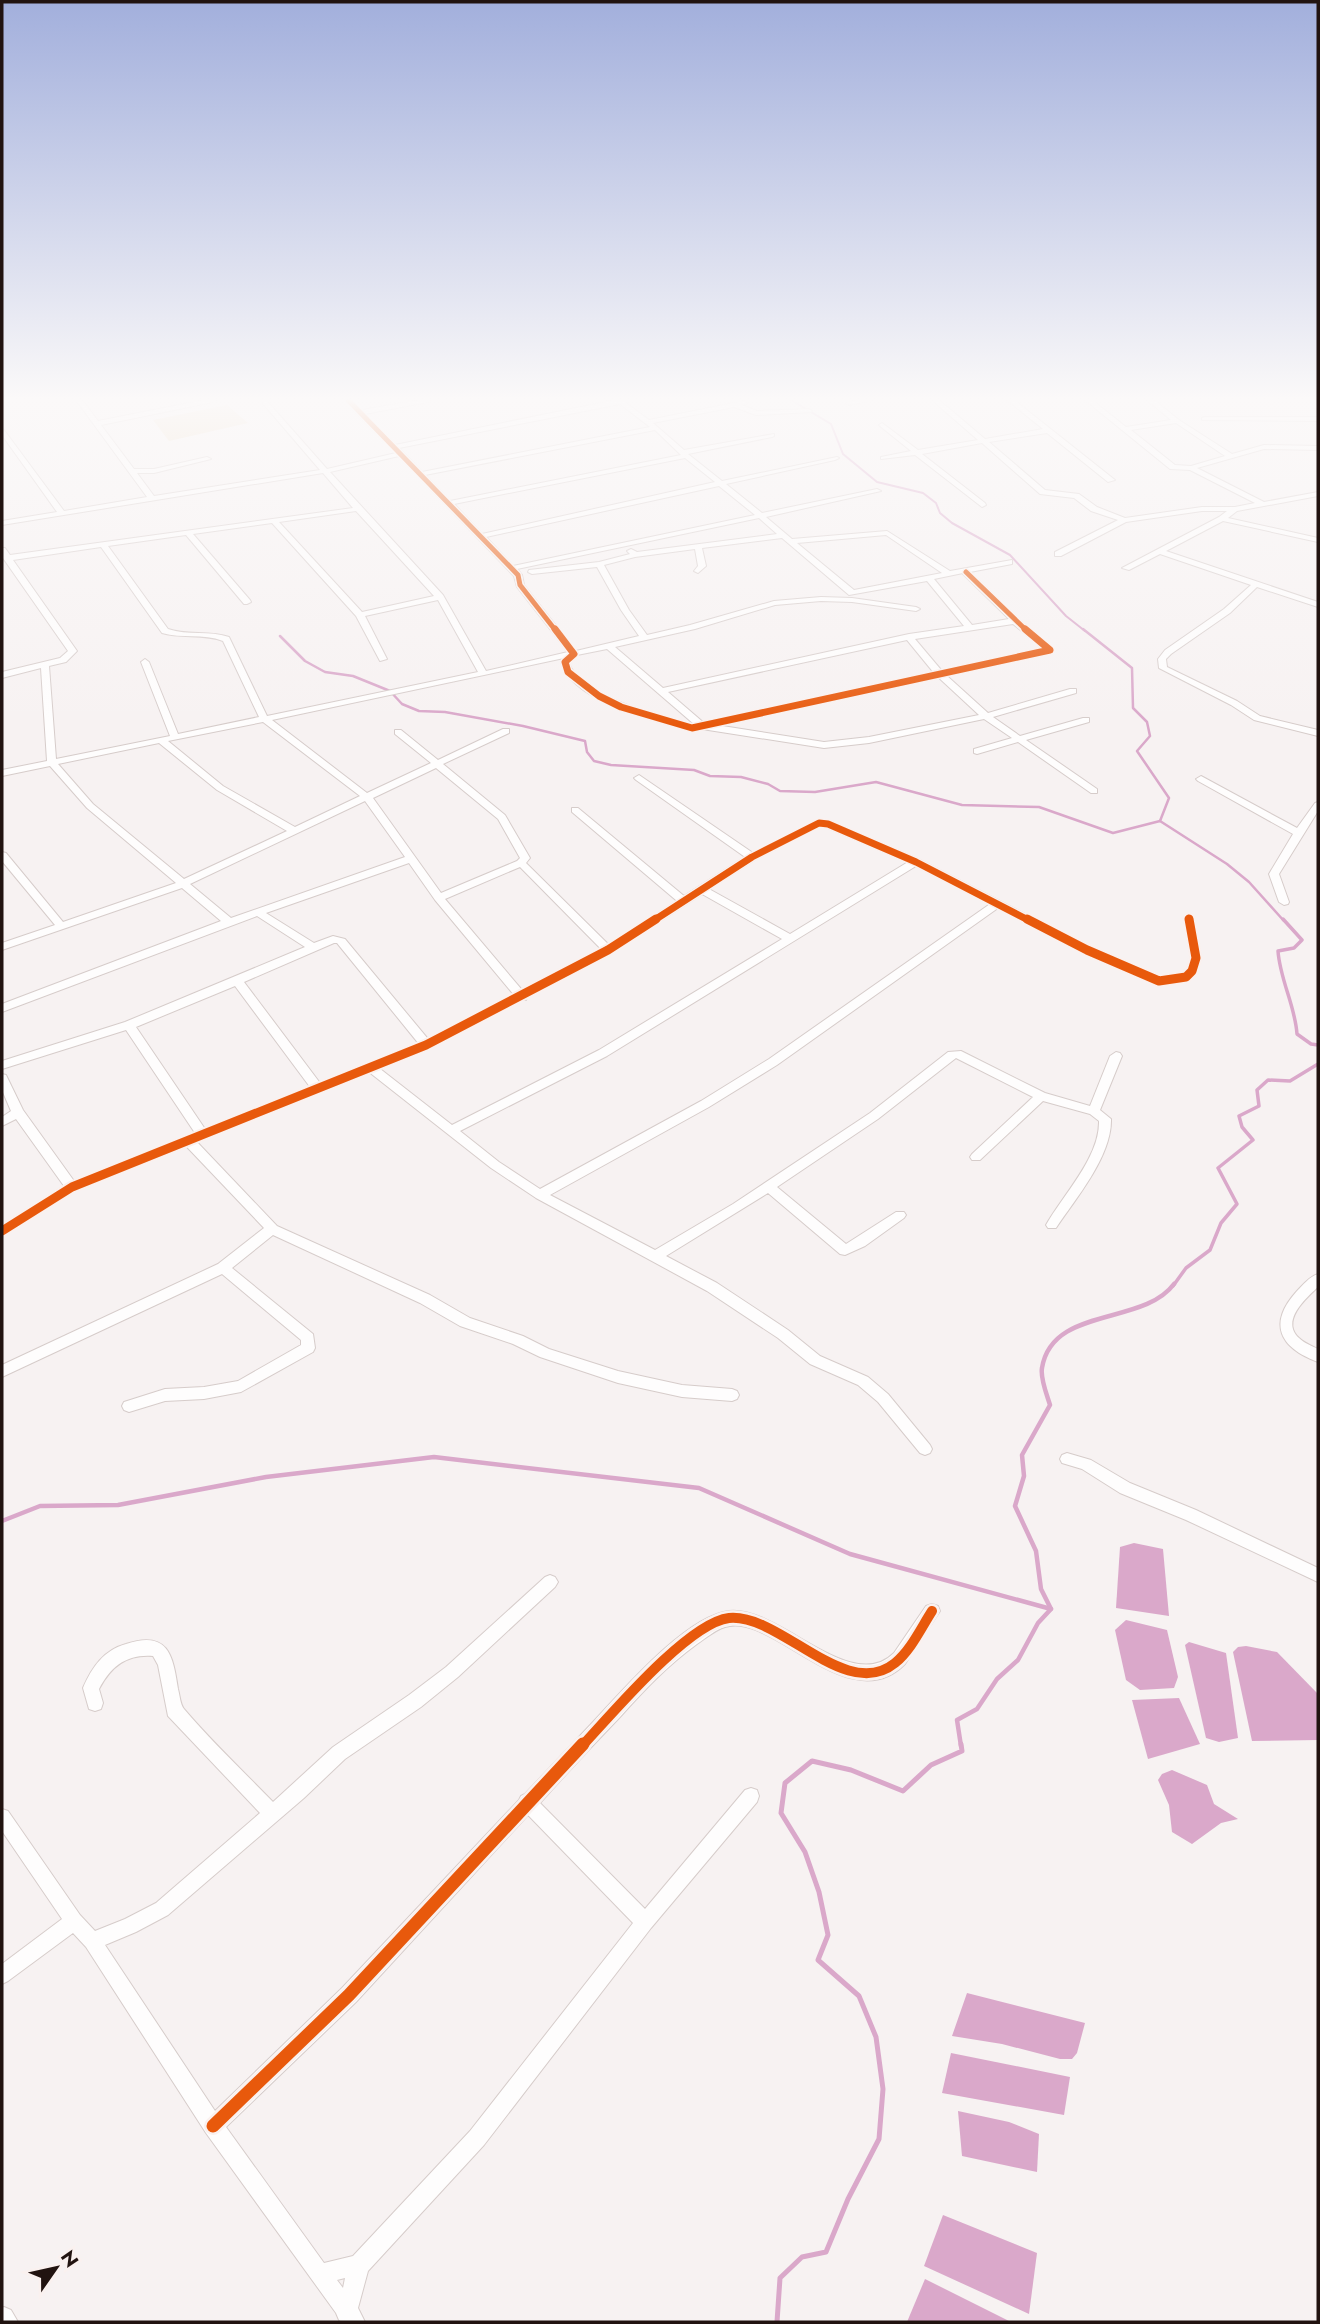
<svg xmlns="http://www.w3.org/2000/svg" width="1320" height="2324" font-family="Jost,sans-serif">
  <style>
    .green { fill: #ecd9bd }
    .water { fill: #daa8ca }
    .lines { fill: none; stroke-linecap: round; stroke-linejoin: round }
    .stream-far4 { stroke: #daa8ca; stroke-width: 2 }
    .stream-far3 { stroke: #daa8ca; stroke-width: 2.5 }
    .stream-far2 { stroke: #daa8ca; stroke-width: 3.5 }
    .stream-far1 { stroke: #daa8ca; stroke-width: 4.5 }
    .stream { stroke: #daa8ca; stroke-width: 5 }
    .minor-casing { stroke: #d6ccca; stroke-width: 2 }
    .minor { fill: #fefdfd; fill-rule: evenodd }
    .cycleway-far4-casing { stroke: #faf1ef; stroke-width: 8 }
    .cycleway-far3-casing { stroke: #faf1ef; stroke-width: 10 }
    .cycleway-far2-casing { stroke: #faf1ef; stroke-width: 13 }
    .cycleway-far1-casing { stroke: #faf1ef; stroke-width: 15 }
    .cycleway-casing { stroke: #faf1ef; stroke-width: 18 }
    .cycleway-far4 { stroke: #e8590c; stroke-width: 5 }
    .cycleway-far3 { stroke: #e8590c; stroke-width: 7 }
    .cycleway-far2 { stroke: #e8590c; stroke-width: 9 }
    .cycleway-far1 { stroke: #e8590c; stroke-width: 10 }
    .cycleway { stroke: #e8590c; stroke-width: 13 }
  </style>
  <rect width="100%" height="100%" fill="#f7f2f2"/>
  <path class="green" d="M227 405 248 423 169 441 153 420Z"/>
  <g class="water">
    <path d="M1134 1543 1163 1549 1169 1616 1116 1608 1120 1547Z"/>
    <path d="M1126 1620 1167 1630 1178 1677 1174 1688 1140 1690 1126 1680 1115 1630Z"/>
    <path d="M1189 1642 1226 1653 1238 1738 1219 1742 1206 1738 1185 1645Z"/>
    <path d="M1246 1646 1277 1652 1318 1694V1740L1252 1741 1233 1652 1238 1647Z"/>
    <path d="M1179 1698 1200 1744 1148 1759 1132 1700Z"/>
    <path d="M1172 1770 1207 1785 1214 1804 1238 1819 1221 1823 1192 1844 1172 1832 1169 1805 1158 1780 1162 1774Z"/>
    <path d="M967 1993 1085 2023 1077 2053 1072 2059H1060L1002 2044 952 2036Z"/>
    <path d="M951 2053 1070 2077 1064 2115 942 2093Z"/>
    <path d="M958 2111 1009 2122 1039 2134 1037 2172 962 2156Z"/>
    <path d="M943 2215 1037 2253 1029 2314 924 2266Z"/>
    <path d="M925 2279 1011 2322H907Z"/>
  </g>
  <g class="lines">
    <path class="stream-far4" d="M791 400 831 424 843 454 877 482 923 493 936 503 940 513 952 523 1010 555 1066 616 1085 631"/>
    <g class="stream-far3">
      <path d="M1083 629 1132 668 1133 708 1147 722 1150 736 1137 751 1169 798 1160 821"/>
      <path d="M280 636 305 661 325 672 353 676 390 691 402 704 419 711 445 712 523 726 585 741 587 752 594 761 611 765 694 770 710 776 741 777 768 784 780 791 815 792 876 782 962 805 1039 807 1113 833 1160 821 1227 864 1249 882 1284 921"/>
    </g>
    <g class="stream-far2">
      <path d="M1283 919 1302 940 1294 948 1278 951C1280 980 1295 1005 1297 1034L1311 1044 1318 1045"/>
      <path d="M1173 1286 1186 1268 1210 1250 1221 1223 1237 1204 1218 1168 1253 1140 1242 1127 1239 1116 1259 1106 1257 1090 1268 1080 1290 1081 1318 1064"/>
    </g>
    <g class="stream-far1">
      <path d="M2 1521 40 1506 118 1505 266 1477 434 1457 699 1488 850 1554 1051 1609"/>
      <path d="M961 1746 957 1720 977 1709 997 1679 1018 1660 1038 1623 1051 1609 1041 1589 1036 1551 1015 1506 1024 1476 1022 1455 1050 1405C1047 1395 1040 1378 1042 1368 1052 1306 1143 1326 1174 1284"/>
    </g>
    <path class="stream" d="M777 2322 780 2278 802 2257 826 2252 848 2199 879 2139 883 2089 876 2037 859 1996 818 1960 828 1935 819 1892 805 1852 781 1813 785 1783 812 1761 851 1770 903 1791 931 1765 962 1751 961 1744"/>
    <defs>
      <g id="minor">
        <path d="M76 400H82L98 421 204 400H216L213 402 101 425 134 469H154L207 457 211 459 154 473H137L154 496 320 470 260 400H266L327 469 396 453 357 414 345 400H351L362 410 419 400H431L428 402 365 414 395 445 615 400H622L649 420 744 401 747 403 742 405 757 411 809 409 812 411 811 412 756 415 734 407 653 423 684 450 774 434V436L772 437 688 454 722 481 837 457 839 458 835 460 726 484 762 513 877 489 881 491 766 517 792 539 887 531 950 571 1012 560V564L970 572 1018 619 1054 650 946 675 988 713 1070 689H1076V693L993 717 1020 736 1083 718H1089V722L1026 740 1097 789V793H1091L1018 742 977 754 974 753V749L1012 738 984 719 869 743 824 748 702 729 692 731C656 721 572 702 561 662L564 658 272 720 367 793 431 763 395 734V730H401L438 760 503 729H509V733L443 764 505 815 530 858 526 863 609 945 677 901 572 812V808H578L684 896 745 857 636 780 634 778 639 775 753 853 816 821 831 822 920 860 1091 948 1160 977 1183 974 1187 970 1191 958 1184 919 1185 917H1193L1201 958 1197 971 1190 979 1159 985 1083 952 998 908 777 1065 709 1107 550 1195 655 1250 733 1204 870 1113 948 1052 961 1051 1045 1093 1090 1106 1110 1056 1116 1052 1120 1053 1122 1056 1100 1110 1111 1119C1112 1156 1076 1198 1056 1228H1048L1046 1225C1063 1195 1100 1157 1099 1121L1090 1114 1043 1101 980 1160H972L970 1157 972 1154 1033 1097 956 1058 878 1119 777 1187 846 1244 896 1212H904L906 1215 904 1218 865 1246 845 1255 840 1254 768 1193 666 1256 717 1283 788 1330 820 1356 868 1377 888 1394 930 1445 932 1449 930 1453 925 1455 920 1453 878 1402 858 1385 810 1364 778 1338 707 1291 536 1198 491 1168 369 1072 197 1142 277 1226 430 1295 470 1318 523 1336 549 1349 618 1371 682 1385 732 1389 737 1391 739 1395 737 1399 732 1401 682 1397 618 1383 540 1357 513 1344 460 1326 420 1303 273 1235 232 1268 313 1334 315 1348 313 1352 241 1392 204 1399 165 1401 129 1412 124 1410 122 1406 124 1402 165 1389 204 1387 238 1381 301 1345V1340L222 1274 2 1377V1365L218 1264 264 1228 186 1146 76 1190 2 1236V1225L64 1186 16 1119 2 1126V1117L11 1111 2 1090V1074L6 1075 23 1110 74 1181 195 1133 126 1030 2 1069V1061L125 1022 305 947 257 916 2 1012V1004L221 921 182 888 2 950V943L55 925 2 861V852L6 853 63 922 176 883 87 808 50 766 2 776V770L47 761 41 668 2 678V672L60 658 68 651 3 558 2 548H5L10 555 353 508 323 473 2 525V521L57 512 2 435V429L4 430 64 511 147 497ZM620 404 650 427 422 472 399 448ZM655 430 681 455 450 501 425 475ZM399 456 514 576 517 587 568 652 486 671 443 595 330 472ZM685 458 715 482 482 534 454 504ZM719 486 755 515 513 566 486 537ZM356 511 434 596 362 612 279 522ZM759 518 777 534 637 552 631 549 627 551 630 554 599 562 529 570 528 572 532 574 597 567 621 610 639 636 576 651 524 585 522 575 517 569ZM272 523 356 616 380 661 387 659 365 616 438 600 478 672 267 716 229 637C209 630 188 636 168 629L108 546 186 535 244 604H247L251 602 250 600 193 534ZM886 535 942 573 854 590 797 543ZM782 538 849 595 927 581 964 626 909 634 663 688 615 647 695 629 775 605 821 601 852 602 916 611 920 609 916 607 852 598 821 597 774 601 690 625 647 635 629 610 604 565 635 557 695 549 698 566 694 571 698 573 706 566 702 548ZM101 547 162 633C182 639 203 633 223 641L259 717 178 734 149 662 145 659 141 662 170 736 56 759 49 666 66 662 77 651 13 560ZM963 573V574L1009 619 972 625 934 579ZM1013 624 1044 649 942 671 915 639ZM907 640 934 673 704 723 668 692ZM607 649 695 725C684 724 673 720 663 717 636 709 578 691 569 663L577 655ZM938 677 979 715 869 737 824 742 716 725ZM263 722 360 796 295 827 223 786 168 741ZM159 743 217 790 287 831 184 879 93 804 58 764ZM436 768 498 819 520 858 517 861 441 893 373 798ZM365 801 405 857 231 918 190 884ZM820 826 826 827 908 862 790 934 709 889 756 859ZM409 863 435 900 514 995 428 1039 345 939 333 936 314 943 266 913ZM916 866 990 904 769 1059 701 1101 540 1189 499 1162 460 1131 607 1056ZM520 867 601 949 522 990 445 899ZM702 894 782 939 599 1050 452 1125 379 1068 430 1048 521 1000H526L527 997 612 952ZM334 943H337L419 1044 320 1083 244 982ZM235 986 310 1087 205 1129 136 1027Z"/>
        <path d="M858 400H873L849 405 846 403Z"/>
        <path d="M932 400H939L985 439 1043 429 1007 400H1014L1115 480 1108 482 1047 433 989 442 1045 490 1079 494 1097 507 1125 518 1202 507H1235L1255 503 1190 470 1170 469 1085 400H1092L1126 427 1171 420 1147 400H1154L1179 420 1232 454 1264 445 1318 446V450L1264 449 1197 468 1264 502 1318 492V496L1237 511 1228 518 1318 538V542L1223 521 1166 551 1318 602V607L1257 587 1230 613 1171 654 1166 659 1167 667 1237 701 1260 716 1318 730V736L1254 720 1231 705 1159 668 1158 659 1165 650 1224 609 1251 585 1160 554 1129 570 1122 568 1219 517 1227 511H1202L1126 522 1061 556H1055V552L1118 520 1091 511 1074 498 1040 494 982 443 922 454 985 503 986 505 982 507 915 455 881 459V457L911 451 880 426 879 425 882 423 918 450 978 440ZM1176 423 1225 456 1191 466 1175 465 1131 430Z"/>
        <path d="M1204 417H1318V421L1202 420V418Z"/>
        <path d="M1201 776 1297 828 1315 803 1318 802V811L1279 874 1289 902 1288 904 1284 905 1279 902 1269 874 1293 834 1198 781 1196 779Z"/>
        <path d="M1318 1274V1287C1306 1298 1280 1321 1299 1338 1304 1343 1312 1346 1318 1349V1362C1280 1348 1267 1324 1297 1291 1303 1285 1309 1277 1318 1274Z"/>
        <path d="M1067 1453 1091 1460 1130 1483 1196 1510 1318 1568V1582L1186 1520 1120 1493 1082 1469 1062 1463 1060 1459 1062 1455Z"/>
        <path d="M550 1575 555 1577 558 1582 555 1587 458 1677 421 1707 345 1759 304 1798 168 1915 136 1932 105 1945 215 2111 342 1988 519 1800 521 1796 525 1794C548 1770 571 1745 594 1721 623 1690 686 1616 729 1611 778 1605 851 1696 894 1653L926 1606 932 1604 938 1606 940 1611 905 1664C849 1721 772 1611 725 1627 715 1630 706 1638 697 1644 667 1666 645 1689 620 1717 593 1745 566 1774 540 1803L645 1909 745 1790 751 1788 757 1790 759 1796 757 1802 651 1928 484 2145 368 2271 358 2308 365 2322H342L339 2320 336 2313 206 2133 86 1947 73 1933 8 1981 2 1984V1964L62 1919 2 1831V1809L8 1811 80 1915 95 1931 125 1919 156 1903 260 1813 168 1716 158 1665 153 1656C127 1654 111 1666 99 1689L103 1703 101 1709 95 1711 89 1709 83 1688C92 1667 104 1650 126 1644 168 1630 173 1655 178 1689 180 1696 180 1704 184 1709 211 1741 244 1772 273 1802L333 1747 409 1695 446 1667 545 1577ZM528 1815 633 1923 470 2131 353 2256 324 2263 226 2127 356 2002ZM345 2278 343 2288 337 2280Z"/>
        <path d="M4 2307 11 2310 18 2322H2V2308Z"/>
      </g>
    </defs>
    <use href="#minor" class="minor-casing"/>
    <use href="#minor" class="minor"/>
    <defs>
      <g id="cycleway-far4">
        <path d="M348 400 518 575 520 585 556 631"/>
        <path d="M966 572 1027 631"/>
      </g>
      <g id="cycleway-far3">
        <path d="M555 629 574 654 565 662 568 672 599 696 621 707 692 728 1050 650 1025 629"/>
        <path d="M653 921 752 857 819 823 828 824 916 862 1030 921"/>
      </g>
      <g id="cycleway-far2">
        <path d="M1027 919 1087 950 1159 981 1186 977 1192 971 1196 958 1189 919"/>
        <path d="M2 1231 72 1187 426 1045 608 950 656 919"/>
      </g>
      <path id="cycleway-far1" d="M582 1746C611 1715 688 1623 729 1618 780 1613 846 1703 895 1663 911 1650 921 1628 932 1611"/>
      <path id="cycleway" d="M213 2126 349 1995 583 1744"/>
    </defs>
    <use href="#cycleway-far4" class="cycleway-far4-casing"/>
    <use href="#cycleway-far3" class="cycleway-far3-casing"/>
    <use href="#cycleway-far2" class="cycleway-far2-casing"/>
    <use href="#cycleway-far1" class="cycleway-far1-casing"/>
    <use href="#cycleway" class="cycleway-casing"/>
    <use href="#cycleway-far4" class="cycleway-far4"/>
    <use href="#cycleway-far3" class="cycleway-far3"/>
    <use href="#cycleway-far2" class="cycleway-far2"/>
    <use href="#cycleway-far1" class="cycleway-far1"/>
    <use href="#cycleway" class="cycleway"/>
  </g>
  <linearGradient id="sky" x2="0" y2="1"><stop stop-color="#a2afdc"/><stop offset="0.55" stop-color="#fbf9f9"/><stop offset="1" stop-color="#fbf9f9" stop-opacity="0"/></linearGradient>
  <rect width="1320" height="725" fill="url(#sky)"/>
  <rect width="1320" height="2324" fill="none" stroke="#211310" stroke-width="7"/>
  <g transform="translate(56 2268) rotate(56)" stroke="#faf1ef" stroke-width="5" paint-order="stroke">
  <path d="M0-5L12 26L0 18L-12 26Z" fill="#211310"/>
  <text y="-10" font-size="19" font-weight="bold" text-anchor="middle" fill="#211310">N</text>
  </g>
</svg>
